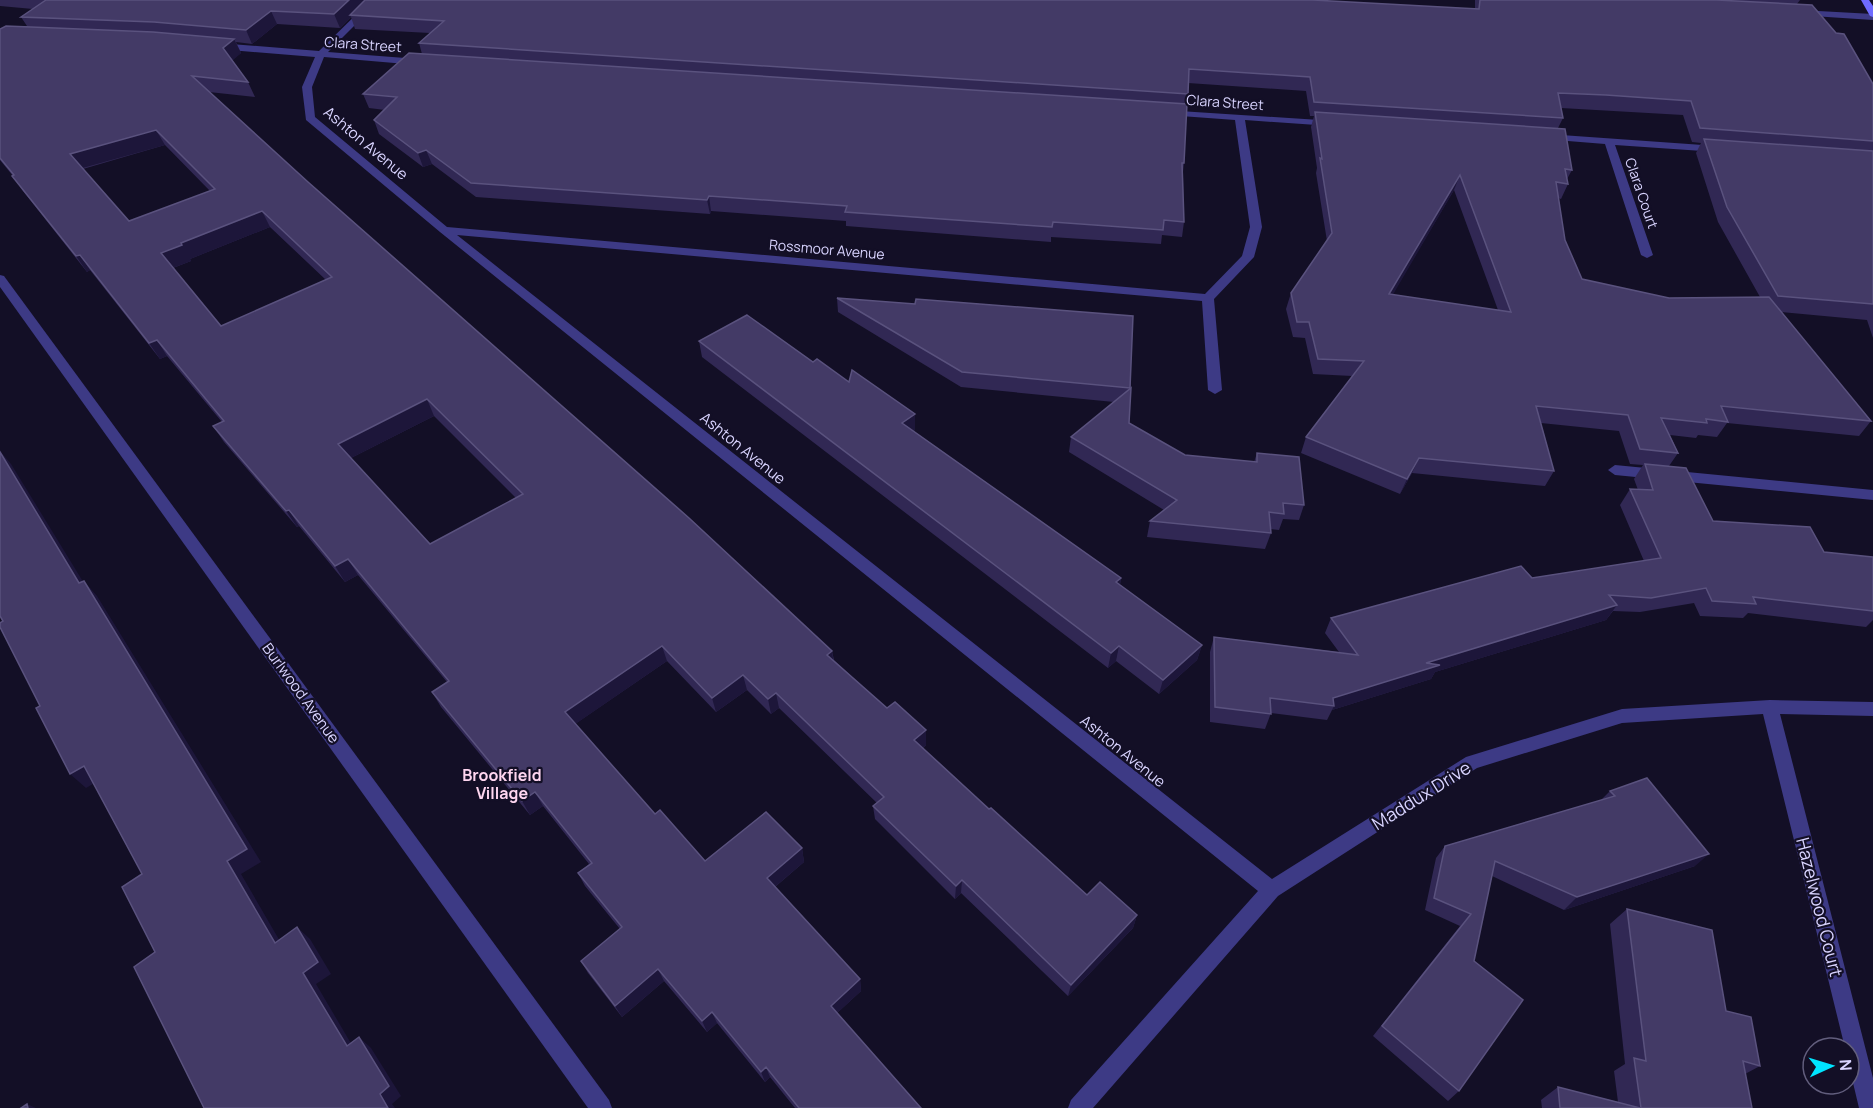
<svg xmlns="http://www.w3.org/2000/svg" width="1873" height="1108" font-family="Manrope,sans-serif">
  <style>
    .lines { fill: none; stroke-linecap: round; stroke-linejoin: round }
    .lane { fill: #3d3a85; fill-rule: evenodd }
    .street { fill: #3d3a85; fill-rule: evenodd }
    .secondary { fill: #6f6bff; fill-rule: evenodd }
    .wall { fill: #312854; fill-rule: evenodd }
    .shaded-wall { fill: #1d163a }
    .building { fill: #433a66; stroke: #5a527e; stroke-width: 1.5; fill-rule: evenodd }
    .labels { text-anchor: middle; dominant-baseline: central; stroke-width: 4.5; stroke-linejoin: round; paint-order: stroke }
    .far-street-label { font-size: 14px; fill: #d9d4ff; stroke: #130f26 }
    .street-label { font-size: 15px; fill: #d9d4ff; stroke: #130f26 }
    .neighbourhood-label { font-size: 16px; font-weight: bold; fill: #ffd6f0; stroke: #130f26 }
    .near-street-label { font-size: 18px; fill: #d9d4ff; stroke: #130f26 }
  </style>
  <rect width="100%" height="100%" fill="#130f26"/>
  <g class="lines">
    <path class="lane" d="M1615 465 1873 490V500L1615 475 1608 470Z"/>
    <g class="street">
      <path d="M371 0H380L328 52 418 59 423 62 418 65 324 57 312 87 315 117 447 227 1205 294 1242 256 1250 227 1235 120 1167 115 1162 112 1164 110 1335 121V125L1331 126 1245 120 1262 227 1254 257 1214 299 1222 390 1215 394 1208 390 1202 301 457 235 1272 879 1466 757 1622 709 1770 700 1873 702V716L1780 714 1873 1078V1108H1859L1849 1066V1048H1845L1763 714 1622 723 1477 768 1278 896 1093 1108H1068L1071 1100 1258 891 440 232 306 120 302 87 315 57 218 49 213 46 218 43 319 51Z"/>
      <path d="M1800 10 1873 14V20L1797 15V11Z"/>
      <path d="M1547 134 1717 146 1722 149 1717 152 1615 145 1653 255 1647 258 1641 255 1605 144 1543 139V135Z"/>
      <path d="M0 275 4 276 609 1100 612 1108H588L0 287Z"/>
    </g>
    <path class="secondary" d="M1861 0H1869L1873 6V17L1870 16Z"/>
  </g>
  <g class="wall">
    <path d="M0 0H1313L1475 9V0H1800L1797 4 1873 84V338L1867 320 1781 312 1871 421 1859 436 1727 423 1717 437 1698 435 1696 438 1670 435 1678 453 1669 466 1713 521 1824 552 1873 557V620L1866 627 1748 613 1743 618 1700 616 1694 603 1640 612 1613 611 1606 620 1435 672 1431 679 1332 710 1327 720 1271 713 1265 729 1210 722V652L1214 637 1339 652 1325 633 1331 618 1532 578 1644 561 1620 505 1630 489 1638 490 1634 479 1643 465 1630 464 1619 431 1541 423 1554 471 1545 486 1412 473 1400 494 1301 453 1306 437 1352 376 1313 374 1305 338 1293 337 1286 309 1291 293 1327 241 1316 173 1317 168 1311 127 1314 116H1310L1306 91 1188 83 1186 104 1184 163 1183 172 1184 222 1182 237 1162 235 1161 244 1051 237V242L846 226V221L711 211 710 214 476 197 432 164 423 167 379 134 374 120 385 110 369 108 363 94 422 54 419 43 430 33 355 29 351 17 340 28 277 24 252 44 236 42 241 53 232 60 248 82 255 97 209 92 308 182 832 651 834 660 926 745 923 748 989 809 1087 895 1137 915 1133 928 1068 996 961 893 955 899 875 819 873 806 877 803 779 708 771 714 747 690 716 712 667 661 575 724 655 814 705 861 802 848 804 862 775 887 860 979 861 991 837 1013 921 1108H795L770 1077 765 1082 717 1023 707 1032 664 981 622 1017 588 973 581 961 620 929 585 886 578 873 589 864 543 806 530 815 441 707 432 692 447 682 358 575 345 582 299 526 297 527 224 442 213 426 222 422 167 356 160 359 90 270 87 272 23 191 13 176 0 160V29L27 26 21 17 33 9 0 6ZM1561 108 1683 115 1692 142 1701 143 1696 153 1718 222 1760 297 1669 298 1582 279 1565 240 1558 198 1561 199 1568 184 1567 179 1572 170 1558 128 1563 118ZM165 145 210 191 129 221 83 169ZM1454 190 1498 310 1392 295ZM270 227 326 280 221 326 173 268 191 261 190 259ZM434 416 516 498 430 544 351 458Z"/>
    <path d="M837 298 915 304 1133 316 1129 423 1185 455 1254 462 1257 453 1304 505 1299 520 1283 519 1279 530 1270 529 1271 533 1265 549 1147 537 1150 521 1164 510 1069 452 1071 437 1114 402 961 387 838 312Z"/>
    <path d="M699 341 849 382 915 414V430L913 431 1121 578 1120 585 1202 645 1197 660 1159 694 1116 661 1108 668 702 357Z"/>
    <path d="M1610 791 1695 866 1564 910 1492 876 1474 961 1459 1091 1448 1101 1373 1036 1460 926 1425 910 1436 858 1445 846 1601 800Z"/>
    <path d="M1627 909 1726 1011 1760 1066 1745 1074 1752 1108H1542L1541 1100 1558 1087 1618 1102 1614 1071 1625 1064 1610 924Z"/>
  </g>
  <g class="shaded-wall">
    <path d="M349 0H368L350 15 351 17 340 28 334 14Z"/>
    <path d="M271 11 277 24 252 44 246 30Z"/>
    <path d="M234 39 241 53 230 63 223 48Z"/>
    <path d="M156 130 165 145 79 169 70 154Z"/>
    <path d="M426 150 432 164 423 167 418 153Z"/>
    <path d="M1460 175 1454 190 1384 310 1389 294Z"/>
    <path d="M709 196 711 211 710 214 707 200Z"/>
    <path d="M262 211 270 227 190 259 191 261 170 269 161 253 181 243Z"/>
    <path d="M80 255 90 270 87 272 76 256Z"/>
    <path d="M157 340 167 356 160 359 149 343Z"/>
    <path d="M427 399 434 416 347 460 338 444Z"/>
    <path d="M915 414V430L902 439V423Z"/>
    <path d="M0 451 11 464 93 598 79 583Z"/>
    <path d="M1419 458 1412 473 1400 494 1407 479Z"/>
    <path d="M289 510 299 526 297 527 286 511Z"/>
    <path d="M348 559 358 575 345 582 335 566Z"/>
    <path d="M1121 578 1118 593 1116 582Z"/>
    <path d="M84 581 97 596 261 862 241 874 288 955 275 943 227 861Z"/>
    <path d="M1617 605 1606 620 1435 672 1431 679 1332 710 1334 706 1333 698 1426 663Z"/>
    <path d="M1202 645 1197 660 1159 694 1163 680Z"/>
    <path d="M662 646 667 661 571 727 565 712Z"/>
    <path d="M1119 646 1116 661 1108 668 1111 653Z"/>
    <path d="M832 651 834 666 827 655Z"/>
    <path d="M743 675 747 690 716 712 712 698Z"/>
    <path d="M776 693 779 708 771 714 768 699Z"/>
    <path d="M926 730V745L915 754 914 740Z"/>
    <path d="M84 766 100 780 86 788 70 774Z"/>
    <path d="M535 792 543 806 530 815 522 801Z"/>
    <path d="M802 848 804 862 770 891 767 878Z"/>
    <path d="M1709 854 1695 866 1564 910 1577 897Z"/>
    <path d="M962 880 961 893 955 899 956 886Z"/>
    <path d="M1137 915 1133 928 1068 996 1071 985Z"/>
    <path d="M297 927 310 939 331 974 316 984 359 1057 347 1046 303 973Z"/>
    <path d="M658 969 664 981 622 1017 615 1006Z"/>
    <path d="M860 979 861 991 833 1017 831 1006Z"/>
    <path d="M712 1012 717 1023 707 1032 702 1021Z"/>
    <path d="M359 1037 371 1048 401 1096 392 1104 395 1108H388L380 1094Z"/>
    <path d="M766 1067 770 1077 765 1082 761 1072Z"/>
    <path d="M27 1104 36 1108H28Z"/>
  </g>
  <g class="building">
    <path d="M46 0H349L334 14 271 11 246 30 154 22 21 17Z"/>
    <path d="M365 0H1313L1479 9 1480 0H1717L1812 5 1836 33 1844 34 1873 84V141L1700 128 1691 101 1606 95 1558 93 1563 118 1314 102 1310 77 1189 69 1188 94 419 43 444 21 350 15Z"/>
    <path d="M6 26 153 32 234 39 223 48 248 82 192 76 308 182 689 518 832 651 827 655 887 708 895 702 926 730 914 740 989 809 991 808 1087 895 1100 882 1137 915 1071 985 962 880 956 886 873 806 884 797 776 693 768 699 743 675 712 698 662 646 565 712 655 814 660 810 705 861 766 812 802 848 767 878 860 979 831 1006 921 1108H799L766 1067 761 1072 712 1012 702 1021 658 969 615 1006 581 961 622 927 578 873 592 863 535 792 522 801 432 692 449 681 348 559 335 566 289 510 286 511 213 426 224 421 157 340 149 343 80 255 76 256 12 176 14 175 0 158V29ZM156 130 215 189 129 221 70 154ZM262 211 332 277 221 326 161 253 182 245 181 243ZM427 399 523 494 430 544 338 444Z"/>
    <path d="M409 53 1187 104 1184 163H1182L1184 222 1164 220 1163 230 1053 222 1052 227 845 212 847 206 709 196 707 200 471 183 426 150 418 153 374 120 397 97 363 94Z"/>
    <path d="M1315 112 1565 129 1572 170 1565 169 1568 184 1556 182 1565 240 1582 279 1669 298 1769 297 1871 421 1721 406 1728 422 1706 419 1707 423 1661 418 1678 453 1640 449 1628 415 1536 406 1554 471 1419 458 1407 479 1306 437 1364 361 1318 359 1309 322H1297L1291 293 1332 233 1320 158 1322 159ZM1460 175 1511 312 1389 294Z"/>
    <path d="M1704 139 1873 151V304L1778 296 1727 207Z"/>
    <path d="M837 298 915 304 916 299 1133 316 1130 388 962 372Z"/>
    <path d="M747 315 813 362 817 359 849 382 852 370 915 414 902 423 1121 578 1116 582 1202 645 1163 680 1119 646 1111 653 699 341Z"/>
    <path d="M1131 388 1129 423 1185 455 1257 462V453L1299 457 1304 505 1283 503 1284 514 1269 512 1271 533 1150 521 1177 500 1071 437Z"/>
    <path d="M0 452 79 583 84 581 247 849 227 861 275 943 297 927 318 962 303 973 347 1046 359 1037 389 1086 380 1094 388 1108H204L134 967 155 952 122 887 142 874 84 766 70 774 36 708 40 706 0 627V623L3 621 0 616Z"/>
    <path d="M1645 464 1686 468 1713 521 1810 527 1824 552 1873 557V611L1753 597 1756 604 1712 601 1706 588 1651 598 1609 595 1617 605 1426 663 1440 665 1333 698 1334 706 1270 698 1271 714 1215 707 1214 637 1358 655 1331 618 1521 566 1532 578 1661 558 1630 489 1653 490Z"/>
    <path d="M1647 778 1709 854 1577 897 1495 861 1474 961 1523 1000 1459 1091 1382 1026 1471 914 1434 898 1445 846 1615 796 1610 791Z"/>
    <path d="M1627 909 1712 930 1726 1011 1751 1017 1760 1066 1743 1061 1752 1108H1641L1634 1058 1646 1061Z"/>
    <path d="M1558 1087 1640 1108H1560Z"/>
    <path d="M27 1104 28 1108H21Z"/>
  </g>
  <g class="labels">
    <g class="far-street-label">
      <text transform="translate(363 44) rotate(4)">Clara Street</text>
      <text transform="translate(1225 102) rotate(4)">Clara Street</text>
      <text transform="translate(1642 193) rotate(71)">Clara Court</text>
      <text transform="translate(827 249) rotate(5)">Rossmoor Avenue</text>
    </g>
    <g class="street-label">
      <text transform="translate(366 143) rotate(40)">Ashton Avenue</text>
      <text transform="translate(743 448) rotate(39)">Ashton Avenue</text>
      <text transform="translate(301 693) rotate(54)">Burlwood Avenue</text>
      <text transform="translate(1123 751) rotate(39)">Ashton Avenue</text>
    </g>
    <g class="neighbourhood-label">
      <text x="502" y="775">Brookfield<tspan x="502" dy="18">Village</tspan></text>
    </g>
    <g class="near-street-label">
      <text transform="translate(1421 795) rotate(-32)">Maddux Drive</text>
      <text transform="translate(1820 907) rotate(76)">Hazelwood Court</text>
    </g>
  </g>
  <g transform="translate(1831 1066) rotate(86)"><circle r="28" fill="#130f26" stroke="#625e7d" stroke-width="1.5"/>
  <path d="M0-4.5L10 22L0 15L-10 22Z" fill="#00e5ff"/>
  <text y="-9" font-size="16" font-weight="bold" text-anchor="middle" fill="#d9d4ff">N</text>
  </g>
</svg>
